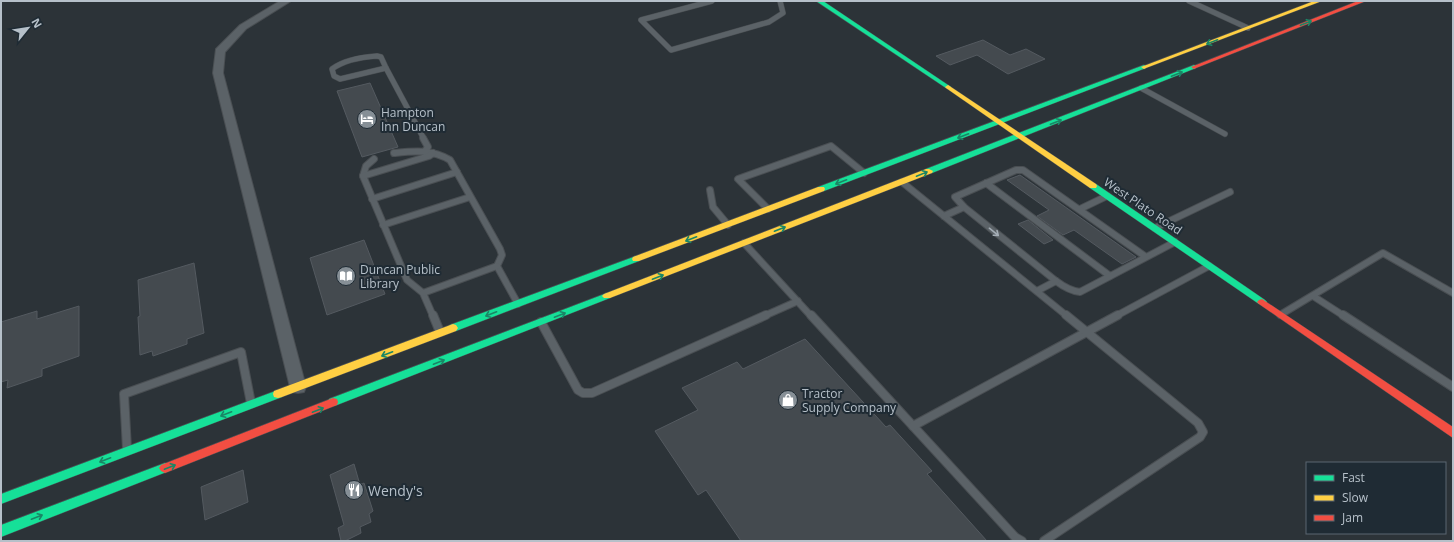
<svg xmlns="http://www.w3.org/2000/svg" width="1454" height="542" font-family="'Open Sans',sans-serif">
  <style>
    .building { fill: #444a4f; stroke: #545a60 }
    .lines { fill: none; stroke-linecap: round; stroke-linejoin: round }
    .lane-far2-casing { stroke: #4a4f53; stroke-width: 6 }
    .lane-far1-casing { stroke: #4a4f53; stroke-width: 8 }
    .lane-casing { stroke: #4a4f53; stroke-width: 10 }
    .street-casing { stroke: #4a4f53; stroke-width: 2 }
    .fast-casing { stroke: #4a4f53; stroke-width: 1 }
    .slow-casing { stroke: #4a4f53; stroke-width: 1 }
    .jam-casing { stroke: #4a4f53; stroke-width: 1 }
    .lane-far2 { stroke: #5b6267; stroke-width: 5 }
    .lane-far1 { stroke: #5b6267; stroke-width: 6 }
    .lane { stroke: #5b6267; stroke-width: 8 }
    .street { fill: #5b6267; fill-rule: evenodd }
    .fast { fill: #16e098; fill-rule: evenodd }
    .slow { fill: #ffcf43; fill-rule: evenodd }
    .jam { fill: #f24e42; fill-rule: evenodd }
    .oneway { stroke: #1a8666 }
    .oneway2 { stroke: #a4adb5 }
    .labels { text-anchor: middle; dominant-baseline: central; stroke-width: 4; stroke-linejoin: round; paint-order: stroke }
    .poi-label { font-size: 12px; fill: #b6c0c9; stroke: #1f2b34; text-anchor: start }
    .street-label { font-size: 12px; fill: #b6c0c9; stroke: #1f2b34 }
    .near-poi-label { font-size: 14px; fill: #b6c0c9; stroke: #1f2b34; text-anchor: start }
  </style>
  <rect width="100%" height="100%" fill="#2c3338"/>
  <g class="building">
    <path d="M983 40 1010 55 1026 49 1045 59 1008 74 977 55 950 65 936 56Z"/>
    <path d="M370 83 398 147 362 157 337 91Z"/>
    <path d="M1020 175 1136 257 1122 264 1074 230 1063 235 1037 216 1049 210 1007 180Z"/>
    <path d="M1028 220 1053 240 1044 244 1018 224Z"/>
    <path d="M364 240 385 294 327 315 310 258Z"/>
    <path d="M194 263 204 333 187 339V344L153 356 152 351 140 355 138 317 140 316 138 280Z"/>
    <path d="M79 306V356L42 369V376L7 388 8 380 1 382V322L37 311V319Z"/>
    <path d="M805 339 886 427 890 425 932 471 927 474 987 541H741L706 490 698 495 655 431 698 410 682 388 737 362 743 369Z"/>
    <path d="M354 464 360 485 364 483 373 511 369 514 371 522 360 527 361 533 345 541H341L338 528 344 525 330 475Z"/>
    <path d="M243 470 248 502 205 520 201 487Z"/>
  </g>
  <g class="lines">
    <defs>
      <g id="lane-far2">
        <path d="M712 1 641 20 671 50 769 22 783 13 780 1"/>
        <path d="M1189 1 1248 28"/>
        <path d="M377 56 381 57 386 68 340 79 334 76 332 69C344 60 362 57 377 56Z"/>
        <path d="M386 68 424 139"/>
        <path d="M1141 88 1225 134"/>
      </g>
      <g id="lane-far1">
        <path d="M423 138 428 147 425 151"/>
        <path d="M394 153C414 151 432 149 450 160L500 249 502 255 497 266 518 304"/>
        <path d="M374 159 366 166 363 176 407 280 423 293 433 316"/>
        <path d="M363 176 429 156 433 153"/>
        <path d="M902 182 1067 316"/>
        <path d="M986 183 1110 276"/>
        <path d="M710 190 713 207 728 225"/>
        <path d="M372 199 457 172"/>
        <path d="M768 209 738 179 831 146 864 173"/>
        <path d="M1080 209 1107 196"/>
        <path d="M944 216 964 207"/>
        <path d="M383 225 470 197"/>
        <path d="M1155 228 1230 192"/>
        <path d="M744 243 811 316"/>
        <path d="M1146 257 1023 170H1016L955 197 964 207 1056 281C1064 287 1071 291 1080 292L1175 242"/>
        <path d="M1037 291 1056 281"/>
        <path d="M423 293 497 266"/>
        <path d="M1313 296 1344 316"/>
        <path d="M1280 315 1383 253 1453 293"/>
        <path d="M764 316 798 301"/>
        <path d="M1116 316 1209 266"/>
      </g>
      <g id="lane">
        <path d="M433 315 440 332"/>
        <path d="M811 315 1015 537 1022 541"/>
        <path d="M1343 315 1453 387"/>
        <path d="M541 322 578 390 583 393H592L766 315"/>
        <path d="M913 426 1118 315"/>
        <path d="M127 449 124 394 241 352 251 403"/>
        <path d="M1044 541 1200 437 1203 432 1198 423 1066 315"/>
      </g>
      <path id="street" d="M280 1H291L246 29 225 52 223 73 306 387 304 392 298 393 292 392 290 387 213 73 216 49 240 25Z"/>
      <g id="fast">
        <path d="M816 1H823L951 87 948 89 946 88Z"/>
        <path d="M1144 65 1146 66V68L824 191H818L817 189 818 187Z"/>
        <path d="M1194 65 1196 66V68L932 173H929L925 171 926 169Z"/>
        <path d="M1090 184H1096L1265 300 1267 302 1265 304H1259L1090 188 1089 186Z"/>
        <path d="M636 256 640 259 639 261 456 331H450L448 328 450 325Z"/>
        <path d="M607 293 612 296 610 298 337 405 333 406 329 405 328 402 329 399Z"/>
        <path d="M278 390 282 391 283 394 282 397 1 504V494Z"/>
        <path d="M165 463 169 465 171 468 169 471 1 537V525Z"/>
      </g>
      <g id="slow">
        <path d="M1314 1H1322L1146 68 1144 69 1141 67Z"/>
        <path d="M948 85 1096 184 1097 186 1096 188H1090L946 88 945 87Z"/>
        <path d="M926 169H929L933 171 932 173 610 298H604L602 296 604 294Z"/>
        <path d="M818 187H824L825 189 824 191 639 261H633L632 259 633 257Z"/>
        <path d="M453 324 456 325 458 328 456 331 282 397 278 398 274 397 273 394 274 391Z"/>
      </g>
      <g id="jam">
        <path d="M1358 1H1366L1196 68 1194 69 1191 67Z"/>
        <path d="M1262 299 1453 427V438L1259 304 1257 302 1259 300Z"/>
        <path d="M333 398 337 399 338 402 337 405 165 473 161 471 159 468 161 465Z"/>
      </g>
    </defs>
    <use href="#lane-far2" class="lane-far2-casing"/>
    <use href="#lane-far1" class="lane-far1-casing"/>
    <use href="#lane" class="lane-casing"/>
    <use href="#street" class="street-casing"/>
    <use href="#fast" class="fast-casing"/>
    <use href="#slow" class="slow-casing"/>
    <use href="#jam" class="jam-casing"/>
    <use href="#lane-far2" class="lane-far2"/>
    <use href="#lane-far1" class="lane-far1"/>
    <use href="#lane" class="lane"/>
    <use href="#street" class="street"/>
    <use href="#fast" class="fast"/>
    <use href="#slow" class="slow"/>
    <use href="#jam" class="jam"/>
  </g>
  <defs><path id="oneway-shaft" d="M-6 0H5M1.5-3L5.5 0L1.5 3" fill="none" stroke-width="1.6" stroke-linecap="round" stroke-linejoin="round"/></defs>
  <g class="oneway">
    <use href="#oneway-shaft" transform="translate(1306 23) rotate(-21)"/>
    <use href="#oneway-shaft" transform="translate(1212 42) rotate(159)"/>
    <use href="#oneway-shaft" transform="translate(1177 74) rotate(-21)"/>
    <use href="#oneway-shaft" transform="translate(1056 122) rotate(-21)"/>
    <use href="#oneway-shaft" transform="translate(963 136) rotate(159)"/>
    <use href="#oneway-shaft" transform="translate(922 174) rotate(-22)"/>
    <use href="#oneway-shaft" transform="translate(841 182) rotate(159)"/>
    <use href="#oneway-shaft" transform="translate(780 229) rotate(-21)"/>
    <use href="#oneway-shaft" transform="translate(691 239) rotate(159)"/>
    <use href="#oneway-shaft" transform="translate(658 277) rotate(-21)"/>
    <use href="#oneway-shaft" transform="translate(491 314) rotate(159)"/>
    <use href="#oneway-shaft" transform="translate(560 315) rotate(-21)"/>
    <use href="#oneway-shaft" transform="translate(387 354) rotate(159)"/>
    <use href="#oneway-shaft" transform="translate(439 362) rotate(-21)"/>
    <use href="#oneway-shaft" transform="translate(318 410) rotate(-21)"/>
    <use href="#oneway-shaft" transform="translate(226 414) rotate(159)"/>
    <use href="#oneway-shaft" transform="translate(105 460) rotate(159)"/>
    <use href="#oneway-shaft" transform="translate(170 467) rotate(-21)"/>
    <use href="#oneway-shaft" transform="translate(37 517) rotate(-21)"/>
  </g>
  <use class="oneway2" href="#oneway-shaft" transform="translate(994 232) rotate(39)"/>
  <defs>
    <symbol id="hotel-disc" viewBox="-11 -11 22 22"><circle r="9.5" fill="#868f96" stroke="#1f2b34"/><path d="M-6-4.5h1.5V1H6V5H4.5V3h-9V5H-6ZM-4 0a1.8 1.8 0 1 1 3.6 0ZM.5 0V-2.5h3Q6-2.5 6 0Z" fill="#fff"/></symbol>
    <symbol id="library-disc" viewBox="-11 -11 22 22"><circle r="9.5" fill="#868f96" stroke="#1f2b34"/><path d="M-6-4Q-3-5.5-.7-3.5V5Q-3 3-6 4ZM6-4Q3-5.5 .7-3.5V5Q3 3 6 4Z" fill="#fff"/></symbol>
    <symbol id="shop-disc" viewBox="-11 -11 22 22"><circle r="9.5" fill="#868f96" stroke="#1f2b34"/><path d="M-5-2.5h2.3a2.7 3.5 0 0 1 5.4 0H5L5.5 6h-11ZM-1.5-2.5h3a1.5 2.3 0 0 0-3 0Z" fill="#fff"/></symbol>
    <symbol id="restaurant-disc" viewBox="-11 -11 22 22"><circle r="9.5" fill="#868f96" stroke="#1f2b34"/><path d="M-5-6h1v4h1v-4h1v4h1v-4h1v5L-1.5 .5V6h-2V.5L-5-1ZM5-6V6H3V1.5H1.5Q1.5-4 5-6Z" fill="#fff"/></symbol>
  </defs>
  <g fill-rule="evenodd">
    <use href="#hotel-disc" x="356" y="108" width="22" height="22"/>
    <use href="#library-disc" x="335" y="265" width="22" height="22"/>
    <use href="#shop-disc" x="777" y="389" width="22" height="22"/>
    <use href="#restaurant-disc" x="343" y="479" width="22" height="22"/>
  </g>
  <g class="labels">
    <g class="poi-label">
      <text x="381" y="112">Hampton<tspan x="381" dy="14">Inn Duncan</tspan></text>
      <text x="360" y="269">Duncan Public<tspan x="360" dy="14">Library</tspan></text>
      <text x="802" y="393">Tractor<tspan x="802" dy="14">Supply Company</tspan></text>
    </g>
    <g class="street-label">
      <text transform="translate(1143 206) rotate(34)">West Plato Road</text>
    </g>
    <g class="near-poi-label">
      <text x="368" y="490">Wendy's</text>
    </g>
  </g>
  <rect width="1454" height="542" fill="none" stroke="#b6c0c9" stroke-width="4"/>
  <rect x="1306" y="462" width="140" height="72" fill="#1f2b34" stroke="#5b6770"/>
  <rect x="1314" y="475" width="20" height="6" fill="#16e098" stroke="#5b6770"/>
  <text x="1342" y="482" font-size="12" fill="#b6c0c9">Fast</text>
  <rect x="1314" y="495" width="20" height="6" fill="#ffcf43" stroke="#5b6770"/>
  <text x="1342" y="502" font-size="12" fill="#b6c0c9">Slow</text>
  <rect x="1314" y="515" width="20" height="6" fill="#f24e42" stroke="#5b6770"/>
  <text x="1342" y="522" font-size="12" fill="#b6c0c9">Jam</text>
  <g transform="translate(28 28) rotate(60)" stroke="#1f2b34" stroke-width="3" paint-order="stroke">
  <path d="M0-3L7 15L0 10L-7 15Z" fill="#b6c0c9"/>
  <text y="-6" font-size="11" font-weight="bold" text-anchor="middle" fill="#b6c0c9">N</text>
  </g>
</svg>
